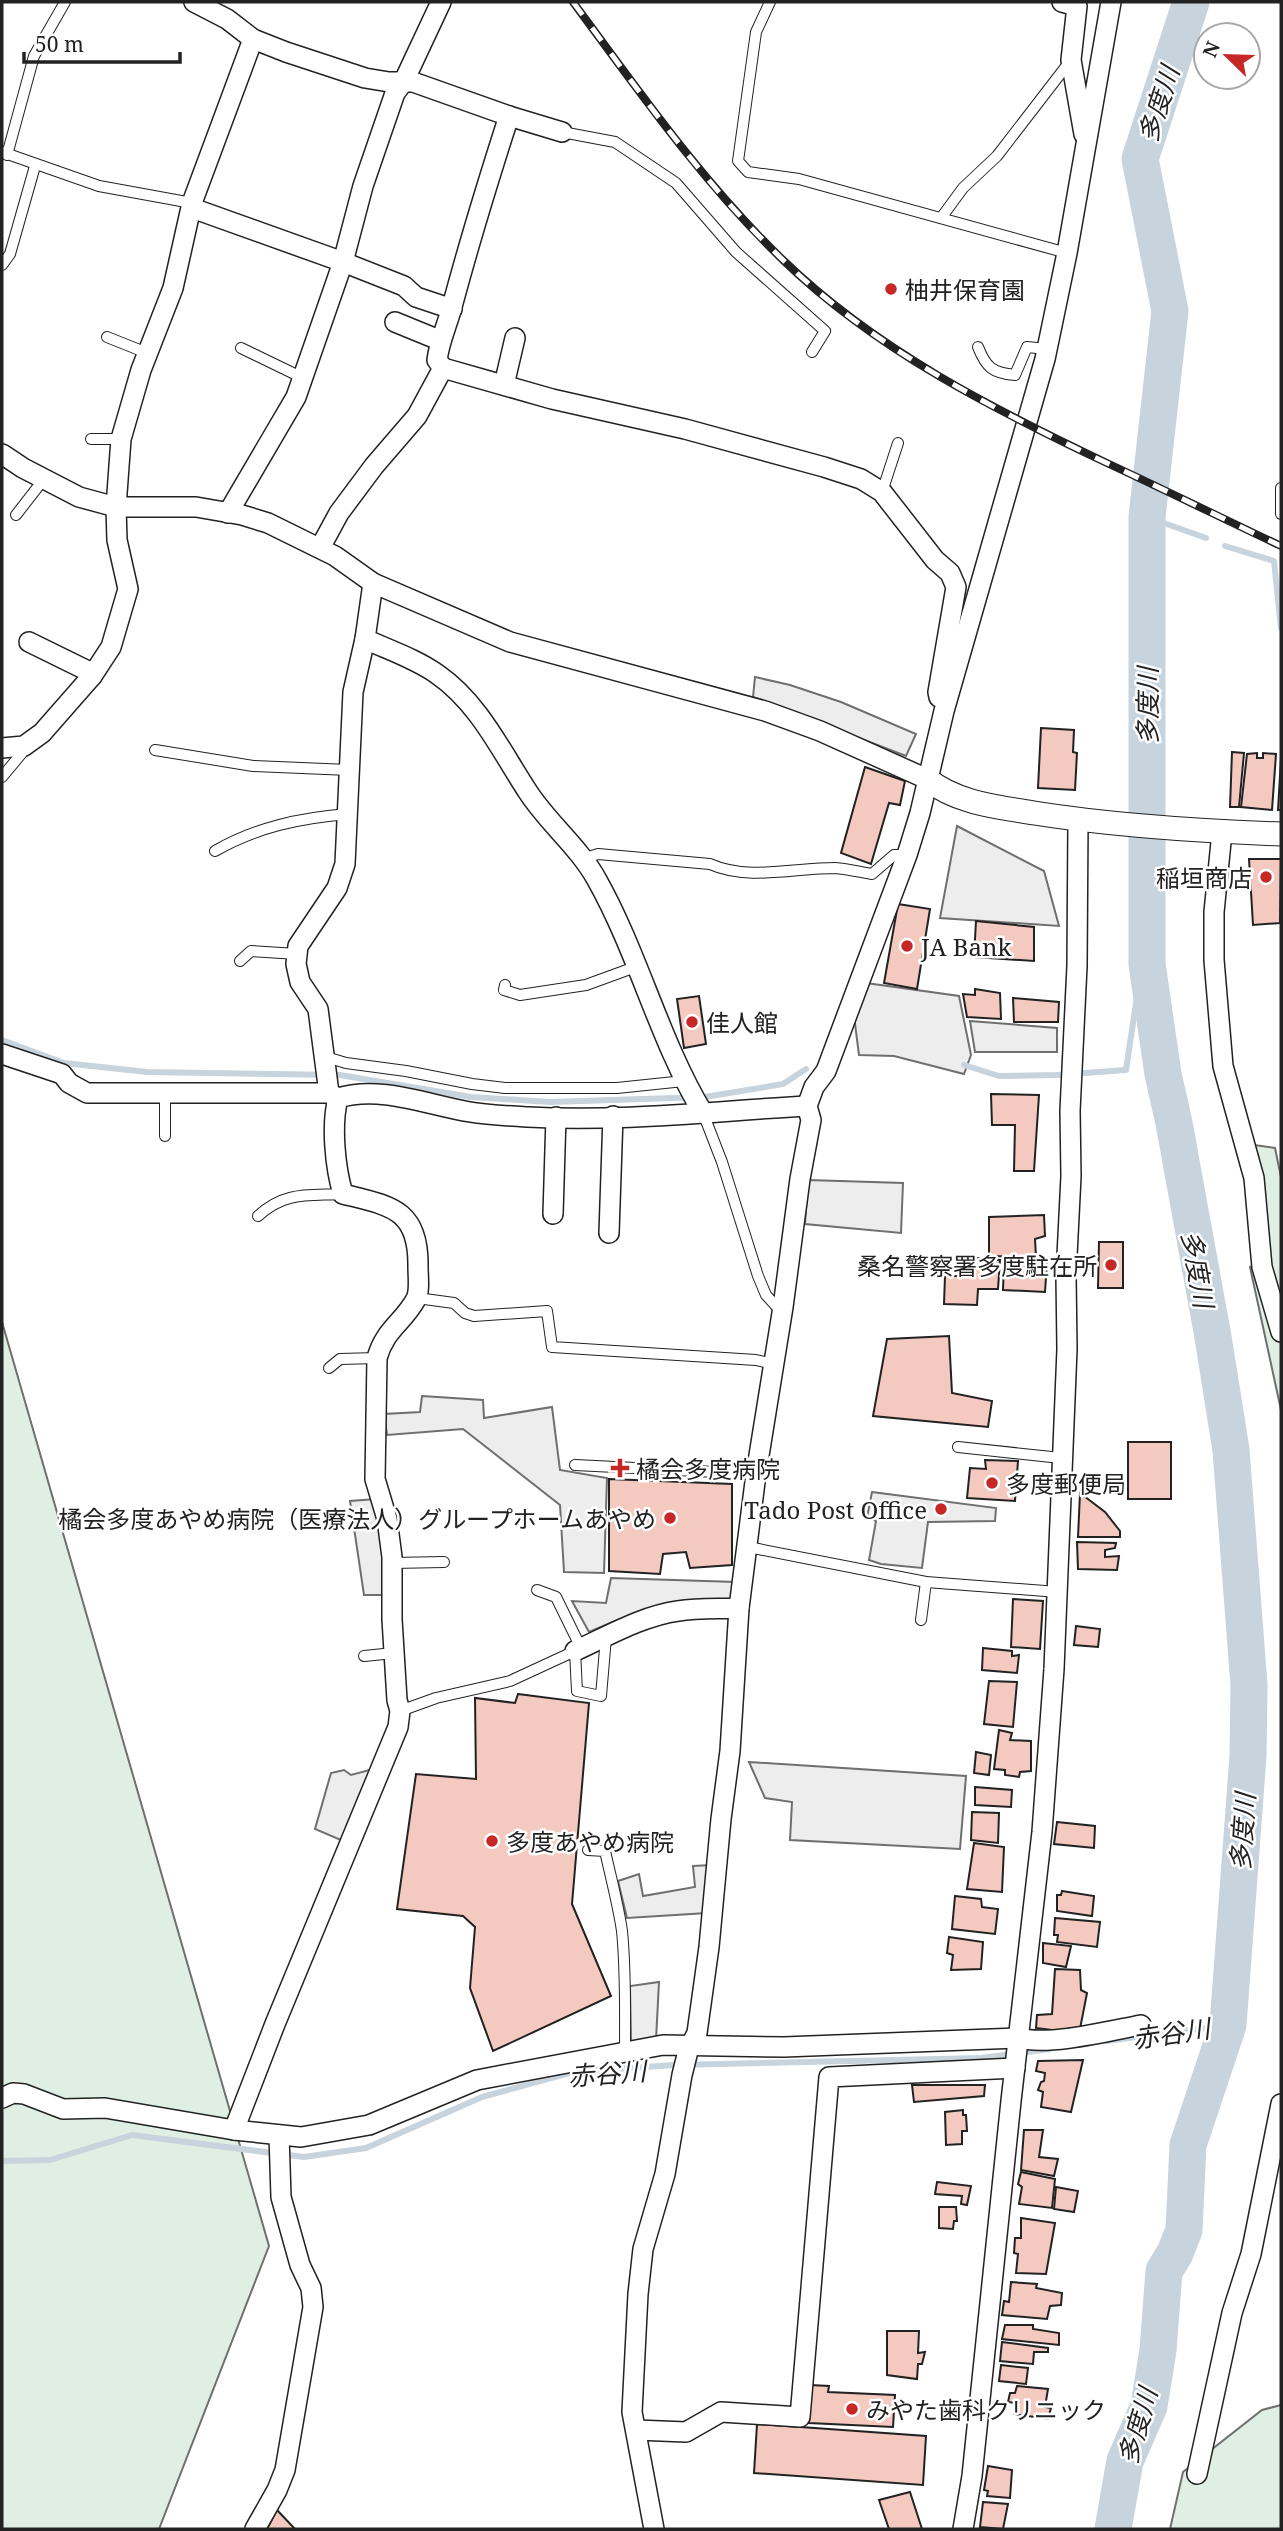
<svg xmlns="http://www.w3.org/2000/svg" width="1283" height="2531" font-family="'Noto Serif','Noto Sans JP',serif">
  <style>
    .green { fill: #e0efe3; stroke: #6f6f6f; stroke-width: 2 }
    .parking { fill: #ededed; stroke: #6f6f6f; stroke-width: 2 }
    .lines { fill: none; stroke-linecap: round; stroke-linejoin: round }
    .stream { stroke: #c7d3dd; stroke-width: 6 }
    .river { stroke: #c7d3dd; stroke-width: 37 }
    .building { fill: #f3c9c0; stroke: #222; stroke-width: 2 }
    .service-casing { stroke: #222; stroke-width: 12 }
    .minor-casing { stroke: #222; stroke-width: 22 }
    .tertiary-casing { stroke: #222; stroke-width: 25 }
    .service { stroke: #fff; stroke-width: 10 }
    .minor { stroke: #fff; stroke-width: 19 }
    .tertiary { stroke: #fff; stroke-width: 23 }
    .rail-casing { stroke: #222; stroke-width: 8 }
    .rail { stroke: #fff; stroke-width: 5; stroke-dasharray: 16; stroke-linecap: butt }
    .poi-dot { fill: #c62828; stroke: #fff; stroke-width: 2.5 }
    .labels { text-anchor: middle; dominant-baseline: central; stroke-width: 5; stroke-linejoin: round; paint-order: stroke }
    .poi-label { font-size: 24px; fill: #222; stroke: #fff; text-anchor: start }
    .water-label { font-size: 26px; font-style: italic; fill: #222; stroke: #fff }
  </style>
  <rect width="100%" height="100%" fill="#fff"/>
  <g class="green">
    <path d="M1254 1145 1275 1148 1281 1177V1410L1250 1267 1267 1261Z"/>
    <path d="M2 1322 269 2246 159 2529H2Z"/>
    <path d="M1281 2405V2529H1170L1183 2472 1262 2410Z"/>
  </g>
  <g class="parking">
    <path d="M755 677 790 685 841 702 916 734 906 756 753 697Z"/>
    <path d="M957 826 1044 871 1059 926 940 918Z"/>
    <path d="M866 983 959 996 971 1055 964 1074 894 1056 859 1055 854 1016Z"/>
    <path d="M970 1021 1057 1028V1052H975Z"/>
    <path d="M808 1180 903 1183 901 1233 805 1224Z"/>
    <path d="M422 1396 483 1400 484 1418 552 1407 560 1470 607 1478 604 1573 564 1572 560 1505 463 1429 387 1435 384 1414 420 1412Z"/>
    <path d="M872 1492 996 1508 995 1521 928 1522 922 1568 881 1564 869 1560 876 1521 867 1517Z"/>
    <path d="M376 1499 388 1595H364L350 1501Z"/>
    <path d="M611 1578 736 1582 733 1604 678 1606 620 1619 589 1632 572 1601 606 1603Z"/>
    <path d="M749 1762 966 1776 960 1849 790 1840 792 1802 765 1798Z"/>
    <path d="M377 1768 343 1841 315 1829 331 1773 344 1770 351 1775Z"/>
    <path d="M711 1865 707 1913 627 1918 618 1881 639 1874 643 1896 695 1887 693 1866Z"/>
    <path d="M659 1982 656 2040 631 2043 630 1986Z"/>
  </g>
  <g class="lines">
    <g class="stream">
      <path d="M1147 517 1206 538"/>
      <path d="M1225 546 1274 561 1281 628"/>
      <path d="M2 1040 64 1063 147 1072 340 1075 471 1097 550 1102 705 1097 783 1084 806 1069"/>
      <path d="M964 1065 999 1076 1057 1075 1126 1070 1138 990 1148 972"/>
      <path d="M1106 2041 1228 2025"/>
      <path d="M2 2161 50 2160 132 2135 304 2157 366 2148 482 2097 573 2072 674 2065 981 2058 1050 2049"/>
    </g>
    <path class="river" d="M1113 2529 1125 2461 1149 2406 1158 2350 1164 2271 1175 2253 1184 2230 1188 2145 1228 2025 1248 1756 1249 1685 1231 1450 1213 1337 1174 1123 1163 1074 1147 964V517L1170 311 1140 159 1191 2"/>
  </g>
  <g class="building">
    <path d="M1041 728 1074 730 1073 752 1077 753 1075 790 1038 788Z"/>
    <path d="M1232 752 1244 753 1239 807H1230Z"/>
    <path d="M1257 753V758H1263V753L1276 754 1272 810 1241 807 1247 754Z"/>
    <path d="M1281 758V810H1278Z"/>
    <path d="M865 767 905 781 900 805 889 803 871 864 841 853Z"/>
    <path d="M1249 859H1281L1280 923 1253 925Z"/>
    <path d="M898 904 930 909 917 989 884 983Z"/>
    <path d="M976 921 1034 927V961L974 957Z"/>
    <path d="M975 989 1000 993 1001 1019 967 1017 963 994 975 995Z"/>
    <path d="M699 996 706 1044 684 1048 677 999Z"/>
    <path d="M1013 998 1059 1002 1058 1022H1014Z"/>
    <path d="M991 1094 1039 1095 1034 1171H1014L1015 1125H992Z"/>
    <path d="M1044 1215 1045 1236 1035 1239 1036 1257 989 1256V1217Z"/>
    <path d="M1099 1242H1123V1288H1098Z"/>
    <path d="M962 1257 1000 1260 998 1289H978L977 1305 944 1304 945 1276H960Z"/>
    <path d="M1004 1261 1047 1263 1045 1292 1003 1290Z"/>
    <path d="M949 1336 952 1393 992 1401 988 1427 873 1416 887 1339Z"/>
    <rect x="1128" y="1442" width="43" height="57"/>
    <path d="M985 1460 1018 1461 1015 1501 967 1498 970 1468 986 1469Z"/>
    <path d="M609 1479 732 1484V1565L690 1568 686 1552 663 1554 660 1574 609 1571Z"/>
    <path d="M1080 1493 1105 1512 1120 1531V1537H1078Z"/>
    <path d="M1077 1542 1116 1543 1115 1548 1105 1550V1557L1119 1556 1117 1570 1078 1569Z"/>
    <path d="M1013 1599 1043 1601 1040 1649 1011 1647Z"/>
    <path d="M1076 1626 1100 1629 1098 1647 1074 1645Z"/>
    <path d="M983 1648 1012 1651V1656L1019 1655 1017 1673 982 1670Z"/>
    <path d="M989 1681 1017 1682 1013 1727 984 1724Z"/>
    <path d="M518 1694 589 1703 572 1904 611 1996 493 2051 470 1988 475 1927 463 1916 397 1909 416 1774 476 1779 475 1698 515 1703Z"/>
    <path d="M999 1730 1012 1733 1010 1740 1031 1741V1771L1020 1772 1019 1777 1005 1775V1770L994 1769Z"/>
    <path d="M976 1752 991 1755 989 1775 974 1773Z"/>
    <path d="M975 1787 1012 1790 1011 1807 975 1805Z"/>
    <path d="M972 1812 999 1813 998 1843 971 1840Z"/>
    <path d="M1057 1822 1095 1826 1094 1848 1054 1844Z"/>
    <path d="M974 1843 1004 1847 1002 1892 967 1889Z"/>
    <path d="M1062 1891 1094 1896 1092 1916 1057 1911V1895H1061Z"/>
    <path d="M955 1896 981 1899 982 1907 998 1909 995 1934 952 1929Z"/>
    <path d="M1055 1918 1100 1922 1097 1947 1057 1942 1058 1935H1054Z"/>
    <path d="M949 1937 983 1942 981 1969 951 1970 953 1955 947 1953Z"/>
    <path d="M1043 1943 1071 1946 1066 1967 1043 1963Z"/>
    <path d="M1055 1969 1080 1970 1081 1990 1087 1993 1080 2029 1069 2028 1068 2032 1036 2028 1037 2015 1052 2014Z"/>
    <path d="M1083 2060 1071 2112 1041 2107 1043 2092 1038 2090 1041 2082 1044 2081 1045 2073 1036 2071 1038 2061Z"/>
    <path d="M912 2085H985L984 2096 914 2102Z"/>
    <path d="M963 2110V2115H966L967 2131H962V2144L946 2145 945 2112Z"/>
    <path d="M1024 2130H1043L1039 2157 1058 2159 1054 2176 1021 2170Z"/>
    <path d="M1021 2172 1055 2179 1052 2208 1019 2204 1022 2187 1018 2184Z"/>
    <path d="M937 2182 971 2186 967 2205 961 2204 962 2196 935 2194Z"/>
    <path d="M1056 2187 1078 2191 1074 2212 1054 2209Z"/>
    <path d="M939 2207H956L957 2221H954L953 2229 939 2228Z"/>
    <path d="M1021 2218 1055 2223 1046 2274 1016 2273 1018 2254 1014 2253 1015 2238H1021Z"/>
    <path d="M1011 2282 1037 2284 1036 2288 1062 2293 1061 2305 1050 2306 1047 2319 1002 2315 1004 2301 1009 2302Z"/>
    <path d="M1005 2325H1033V2329L1059 2333V2345L1002 2339Z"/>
    <path d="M887 2331H919L918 2353 925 2352 922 2364H918L917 2379 887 2375Z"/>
    <path d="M1002 2342 1048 2348V2352H1034L1033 2364 1000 2361Z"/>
    <path d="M1001 2365 1028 2368 1026 2384 999 2381Z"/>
    <path d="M810 2385 829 2386 828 2392 895 2395 893 2427 809 2423Z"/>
    <path d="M1017 2386 1048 2389 1045 2407 1051 2408 1048 2419 1014 2414 1015 2403 1008 2402 1010 2393H1015Z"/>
    <path d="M757 2424 926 2436 923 2485 754 2473Z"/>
    <path d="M988 2466 1012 2470 1010 2498 987 2496 988 2491 984 2490Z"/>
    <path d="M910 2492 922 2529H889L879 2500Z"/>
    <path d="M983 2502 1008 2504 1003 2529 980 2527Z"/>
    <path d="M277 2510 295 2529H267Z"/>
  </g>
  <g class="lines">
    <defs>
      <g id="service">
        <path d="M770 2 756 32 738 161 748 172 799 179 1067 253"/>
        <path d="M562 132 615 142 676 183 736 252 825 331 812 352"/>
        <path d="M2 152 99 186 192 203"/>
        <path d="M7 155 34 56 65 2"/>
        <path d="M941 218 963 188 997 156 1071 60"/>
        <path d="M2 265 10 254 35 166"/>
        <path d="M107 337 147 353"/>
        <path d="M978 347C986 367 992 373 1015 375L1027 347 1047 349"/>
        <path d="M241 348 303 378"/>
        <path d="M91 439H121"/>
        <path d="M1281 488V514"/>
        <path d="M882 492 898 443"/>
        <path d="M16 515 44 479"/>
        <path d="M155 750 253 766 349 770"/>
        <path d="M2 777 22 753 23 746"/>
        <path d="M215 851C257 827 300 818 347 814"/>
        <path d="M582 859 598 854 710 864C748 881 794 868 835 868 847 869 860 872 872 874L894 855H907"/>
        <path d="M240 961 251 951 297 954"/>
        <path d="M505 985 504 990 520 995 586 985 638 966"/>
        <path d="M326 1057 346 1063 406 1071 472 1084 505 1088H617L684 1081"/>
        <path d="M165 1092V1136"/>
        <path d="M703 1113 722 1162 758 1276 766 1295 776 1306 783 1307"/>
        <path d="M258 1216C285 1191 308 1196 343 1194"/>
        <path d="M417 1298 454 1303 465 1313 474 1316 547 1311 552 1347 756 1360 773 1364"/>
        <path d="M329 1368 340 1359 377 1358"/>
        <path d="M958 1447 1061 1458"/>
        <path d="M575 1465 756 1474"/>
        <path d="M748 1547 926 1582 1058 1592"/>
        <path d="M392 1563 444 1562"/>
        <path d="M537 1590 556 1597 581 1648"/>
        <path d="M921 1620 926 1582"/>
        <path d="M364 1656 394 1653"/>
        <path d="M400 1711 436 1698 510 1681 575 1651 577 1691 601 1696 606 1637"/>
        <path d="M588 1850 605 1851C611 1878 618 1904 622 1931 626 1971 625 2012 625 2052"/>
      </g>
      <g id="minor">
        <path d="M194 2 227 19 253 39 286 52 365 78 389 82H413L509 116 562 132"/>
        <path d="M1062 2 1077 6 1071 60 1084 134"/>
        <path d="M192 208 343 262 404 286 416 297 452 309"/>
        <path d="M395 322 439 340"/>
        <path d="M443 368 437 360C440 338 448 324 453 303 470 240 489 178 509 116"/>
        <path d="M504 385 515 338"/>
        <path d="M2 454 23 468 79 497 116 507H196L242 515 268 523 335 556 373 583 510 642 765 711 820 731 927 779"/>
        <path d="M228 513 296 397 343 262 363 186 395 93 404 81 441 2"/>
        <path d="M320 548 339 513 374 466 417 416 443 368 552 399 685 429 824 467 861 479 882 492 935 560 950 573 956 587 938 692 939 697"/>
        <path d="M373 583 365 639C389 650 416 659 437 674 479 703 501 751 528 792 548 823 579 847 597 880 639 955 659 1040 703 1113"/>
        <path d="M29 642 86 670 92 676"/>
        <path d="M2 748 24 746 42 733 92 676 111 647 128 589 117 540 116 507 121 439 141 370 173 288 192 203 253 39"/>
        <path d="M1222 832 1214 912V960L1223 1066 1254 1178 1262 1267 1281 1332"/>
        <path d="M2 1054 62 1074 69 1083 87 1093H329L338 1098C380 1085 428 1105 470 1112 489 1115 509 1116 528 1117 621 1122 715 1111 807 1106"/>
        <path d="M329 1093 318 1009 300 982 296 964 298 946 337 888 345 864 353 692 365 639"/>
        <path d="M553 1214 556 1117"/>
        <path d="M609 1233 613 1116"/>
        <path d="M575 1651C608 1636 642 1616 678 1611 698 1608 719 1609 739 1608"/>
        <path d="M2 2098 13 2093 24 2094 63 2109 105 2108 234 2130 301 2137 369 2125 477 2080 663 2045 784 2047 1018 2038C1050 2046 1109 2031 1141 2025"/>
        <path d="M234 2130 275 2024 398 1727 400 1711 397 1700 392 1619V1557L387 1519 375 1479 377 1358C385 1329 403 1323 416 1299 420 1291 418 1276 418 1267 419 1209 391 1206 343 1194 335 1167 331 1125 338 1098"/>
        <path d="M636 2430 686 2432 721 2412 800 2417 829 2077 1015 2068"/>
        <path d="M1197 2474 1232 2313 1251 2254 1281 2104"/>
        <path d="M255 2529 277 2490 285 2470 313 2307 311 2288 300 2265 281 2197 279 2135"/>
        <path d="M654 2529 632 2412 638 2294 643 2249 665 2174 682 2075 688 2051 697 2033 709 1947 721 1819 730 1751 739 1608 756 1474 783 1307 800 1179 811 1120 807 1106 814 1087 826 1071 907 855 920 813 944 711 1045 359 1067 253 1111 2"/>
        <path d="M963 2529 972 2476 1011 2101 1042 1832 1054 1669 1067 1349 1066 1276 1071 1176 1070 1111 1077 966 1078 820"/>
      </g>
      <path id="tertiary" d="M927 779C956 803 998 807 1034 813 1116 826 1198 831 1281 834"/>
    </defs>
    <use href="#service" class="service-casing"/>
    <use href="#minor" class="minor-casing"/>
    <use href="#tertiary" class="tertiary-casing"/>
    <use href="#service" class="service"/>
    <use href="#minor" class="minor"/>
    <use href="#tertiary" class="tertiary"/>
    <defs>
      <path id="rail" d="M573 2C639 91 702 182 783 260 876 350 993 409 1109 464 1167 491 1224 519 1281 546"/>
    </defs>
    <use href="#rail" class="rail-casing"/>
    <use href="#rail" class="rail"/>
  </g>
  <g class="poi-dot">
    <circle cx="891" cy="289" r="7"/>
    <circle cx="1266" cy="877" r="7"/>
    <circle cx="907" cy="946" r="7"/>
    <circle cx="692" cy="1022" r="7"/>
    <circle cx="1111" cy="1265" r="7"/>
    <path d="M616.5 1457.5h7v7h7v7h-7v7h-7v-7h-7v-7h7z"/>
    <circle cx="992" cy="1483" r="7"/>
    <circle cx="941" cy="1509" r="7"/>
    <circle cx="670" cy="1518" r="7"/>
    <circle cx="492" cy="1841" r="7"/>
    <circle cx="852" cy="2409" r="7"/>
  </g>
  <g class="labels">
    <g class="poi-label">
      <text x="905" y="289">柚井保育園</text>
      <text x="1252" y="877" text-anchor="end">稲垣商店</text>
      <text x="921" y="946">JA Bank</text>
      <text x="706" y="1022">佳人館</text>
      <text x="1097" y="1265" text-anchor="end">桑名警察署多度駐在所</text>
      <text x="636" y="1468">橘会多度病院</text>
      <text x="1006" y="1483">多度郵便局</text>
      <text x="927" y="1509" text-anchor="end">Tado Post Office</text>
      <text x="656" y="1518" text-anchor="end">橘会多度あやめ病院（医療法人）グループホームあやめ</text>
      <text x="506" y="1841">多度あやめ病院</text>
      <text x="866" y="2409">みやた歯科クリニック</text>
    </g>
    <g class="water-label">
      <text transform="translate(1158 104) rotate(-72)">多度川</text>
      <text transform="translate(1147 706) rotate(-90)">多度川</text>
      <text transform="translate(1198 1269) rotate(80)">多度川</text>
      <text transform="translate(1242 1832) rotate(-86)">多度川</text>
      <text transform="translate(1171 2033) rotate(-8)">赤谷川</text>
      <text transform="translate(607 2073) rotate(-4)">赤谷川</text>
      <text transform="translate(1137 2426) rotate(-74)">多度川</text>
    </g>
  </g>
  <rect width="1283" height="2531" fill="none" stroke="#222222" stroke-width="7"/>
  <g transform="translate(1227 56) rotate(293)"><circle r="33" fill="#ffffff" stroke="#a7a7a7" stroke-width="2"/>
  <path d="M0-5L12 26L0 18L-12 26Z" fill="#c62828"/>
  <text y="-10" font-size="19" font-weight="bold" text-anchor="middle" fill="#222222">N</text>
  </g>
  <path d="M24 52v10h156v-10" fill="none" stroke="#222222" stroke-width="3.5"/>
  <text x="35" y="52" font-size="21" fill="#222222" stroke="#ffffff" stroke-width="5" paint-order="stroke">50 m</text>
</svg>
